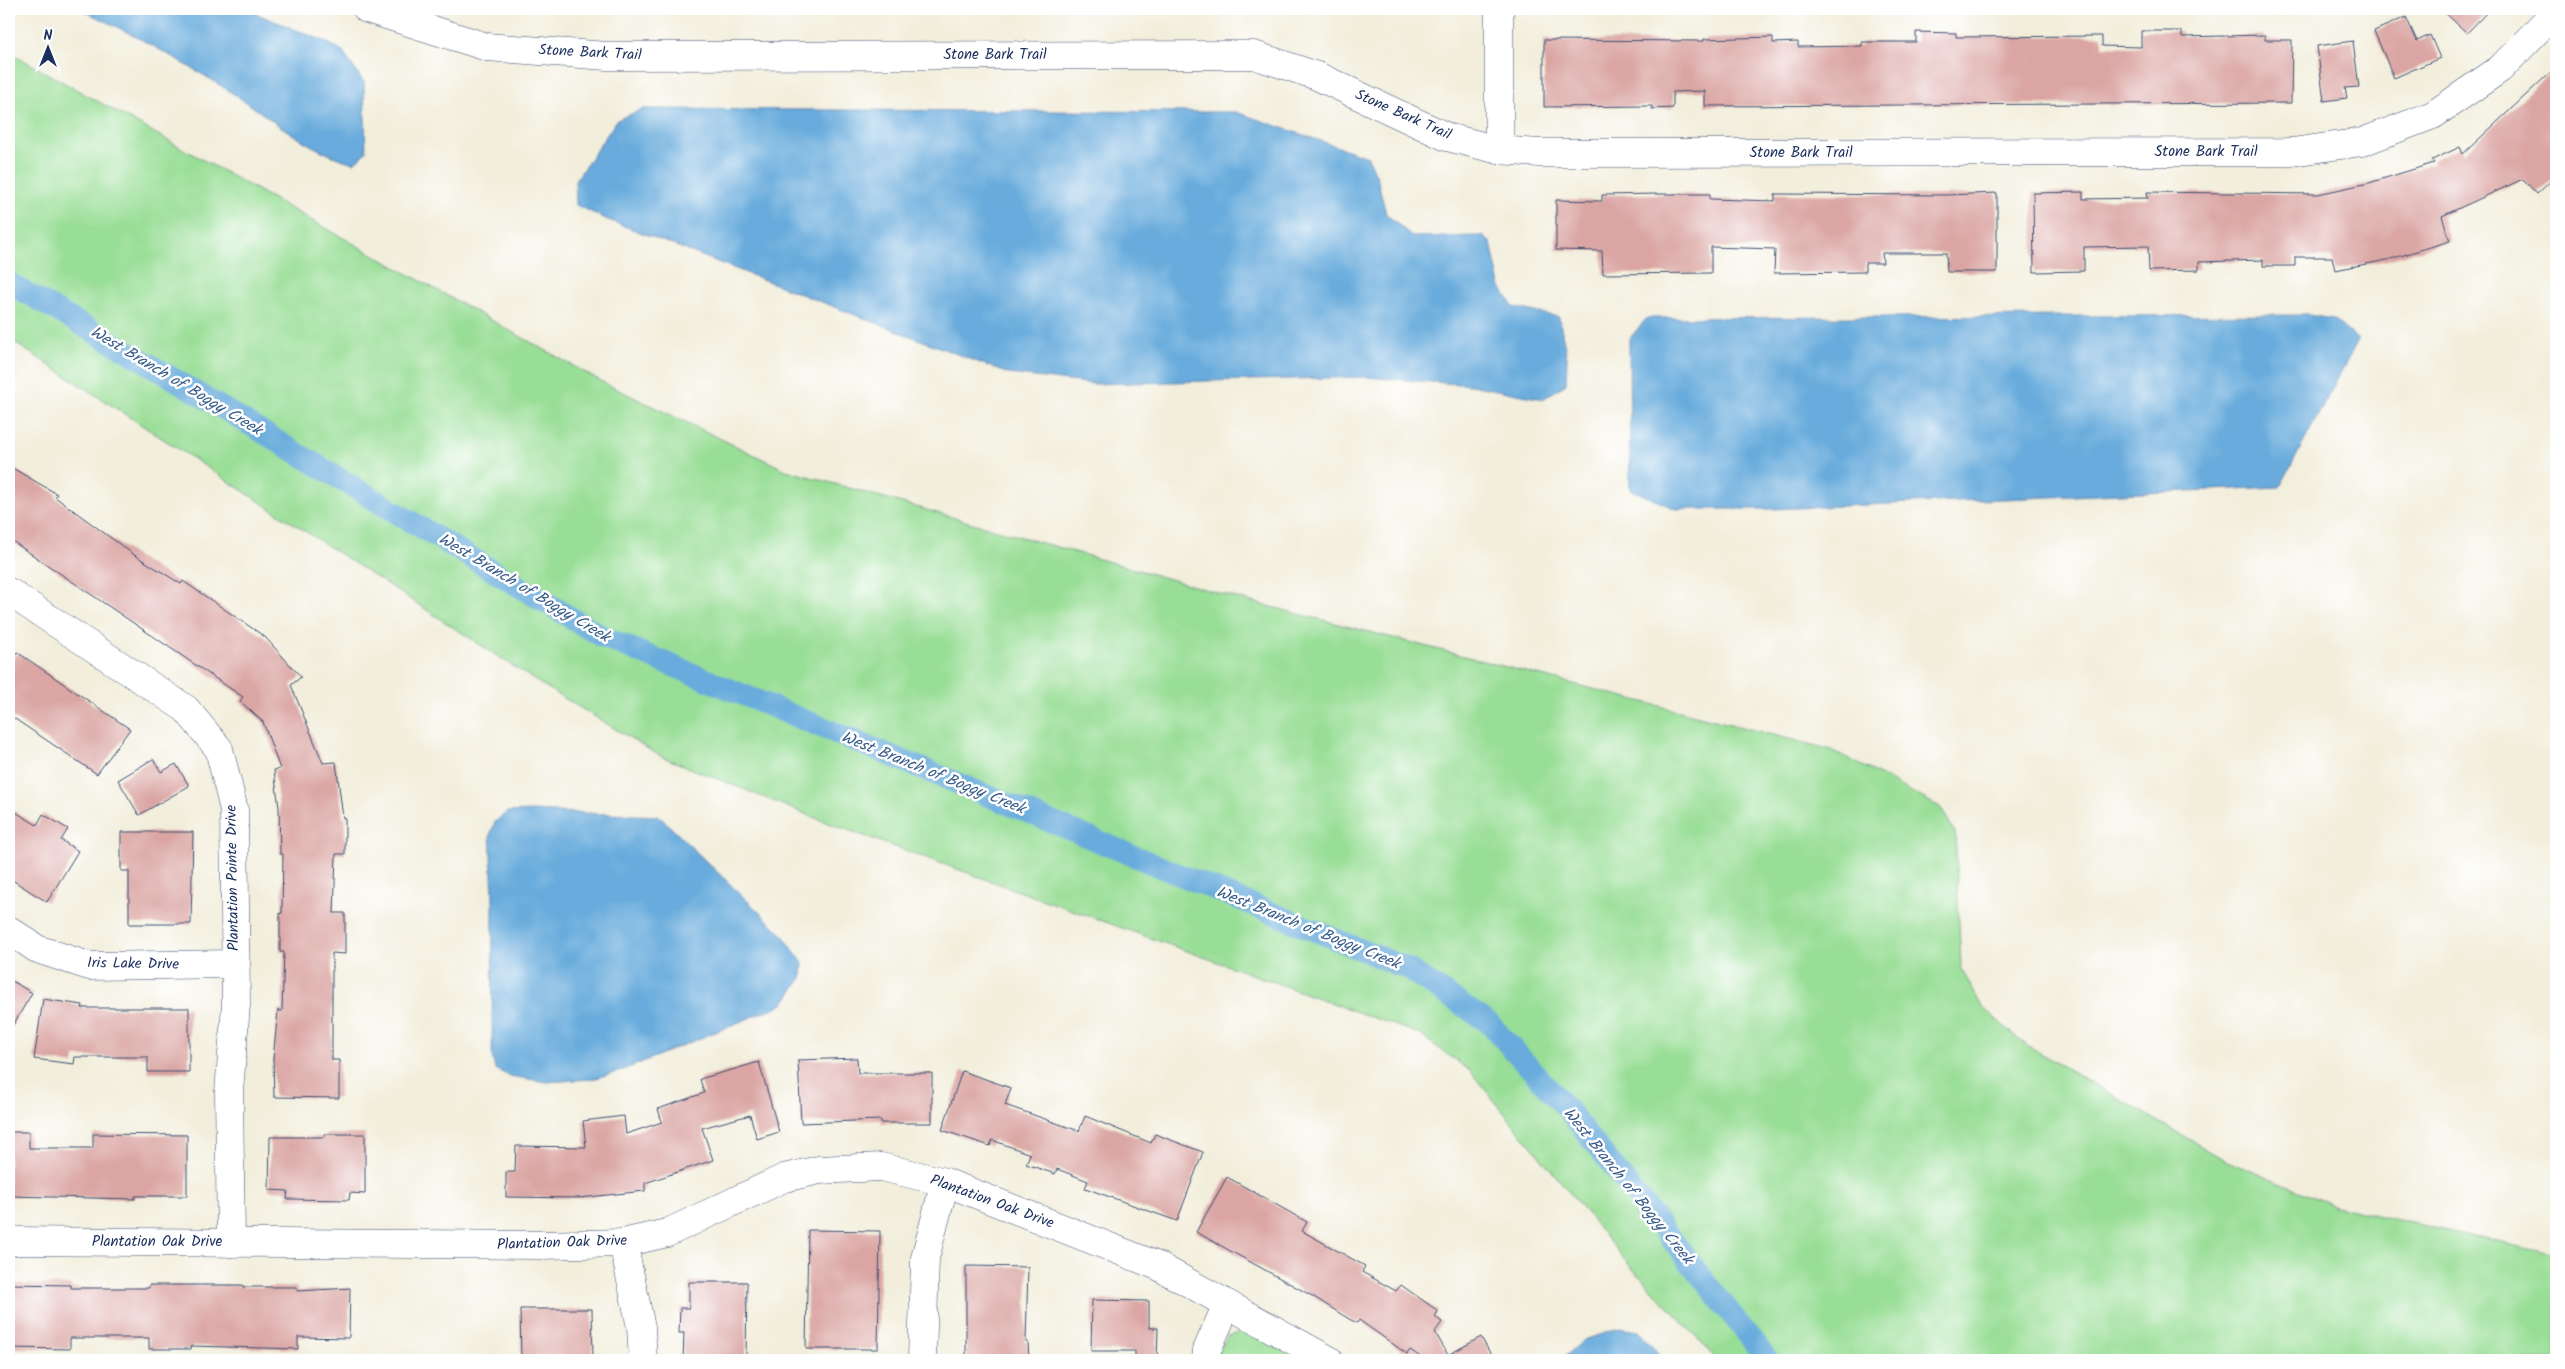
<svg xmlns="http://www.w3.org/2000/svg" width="2565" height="1369" font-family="Kalam,sans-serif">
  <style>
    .green { fill: #99de96; stroke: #5a867a }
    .water { fill: #67abdc; stroke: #416d9d }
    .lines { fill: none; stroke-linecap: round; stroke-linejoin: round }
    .canal { stroke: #67abdc; stroke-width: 22 }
    .building { fill: #daa5a3 }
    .minor-casing { stroke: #3b4c71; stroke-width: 29 }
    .minor { stroke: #fff; stroke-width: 28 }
    .labels { text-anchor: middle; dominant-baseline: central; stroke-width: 5; stroke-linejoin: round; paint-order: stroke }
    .street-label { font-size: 15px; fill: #1b2f5e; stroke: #fff }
    .water-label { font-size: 16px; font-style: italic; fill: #365a8a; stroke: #fff }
  </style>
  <rect width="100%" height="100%" fill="#fff"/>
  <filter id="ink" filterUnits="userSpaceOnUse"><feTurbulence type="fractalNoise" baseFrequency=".02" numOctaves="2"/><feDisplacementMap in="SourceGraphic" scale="10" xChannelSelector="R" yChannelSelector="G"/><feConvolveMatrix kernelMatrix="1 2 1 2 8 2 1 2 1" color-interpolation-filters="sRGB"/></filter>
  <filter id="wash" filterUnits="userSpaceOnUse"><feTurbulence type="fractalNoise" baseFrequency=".0096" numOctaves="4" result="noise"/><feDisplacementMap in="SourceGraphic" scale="20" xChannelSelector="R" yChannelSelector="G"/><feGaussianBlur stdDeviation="1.12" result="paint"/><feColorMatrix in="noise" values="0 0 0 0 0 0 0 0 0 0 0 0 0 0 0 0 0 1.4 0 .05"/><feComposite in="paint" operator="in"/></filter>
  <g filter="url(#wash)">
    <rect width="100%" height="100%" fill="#f2eedb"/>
    <g class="green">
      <path d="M9 52 606 384 786 470 1240 599 1832 750 1940 807 1955 832 1961 968 1982 1007 2026 1045 2225 1160 2335 1206 2556 1255V1360H1718L1629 1265 1469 1070 1419 1034 828 823 660 756 539 683 9 339Z"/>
      <path d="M1244 1331 1259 1334 1305 1360H1212L1228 1336Z"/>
    </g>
    <g class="water">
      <path d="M79 9H245L324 41 341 50 364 82 366 152 354 163C306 151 265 113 223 87 177 59 129 31 79 9Z"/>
      <path d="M643 109 1236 112 1368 157 1377 177 1386 214 1413 237 1483 236 1491 243 1500 285 1513 307 1559 317 1567 358 1566 384 1543 399 1471 385 1367 377 1094 384 1009 374 608 220 576 205 575 181 617 120Z"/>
      <path d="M2308 315 2333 319 2358 340 2280 487 1774 509H1676L1630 489 1629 339 1647 318Z"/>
      <path d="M533 811 659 816 782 934 803 963 802 978 783 1004 621 1071 592 1079 547 1082 509 1076 495 1069 492 1056 493 897 490 835 495 822 507 812Z"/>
      <path d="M1619 1328 1639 1331 1664 1360H1561L1584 1340Z"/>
    </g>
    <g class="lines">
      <path class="canal" d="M9 283 139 358 603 637 1408 969 1489 1023 1568 1110 1768 1360"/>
    </g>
    <g id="blocks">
      <g class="building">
        <path d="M2441 9H2490L2467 33Z"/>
        <path d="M2406 17 2417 41 2430 35 2440 58 2394 78 2374 31Z"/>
        <path d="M2141 31H2182V37L2265 35V40H2292L2291 103 1705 106V91L1673 92V108L1652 109V106L1544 107V40L1704 41V39L1773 37V43L1798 42V47L1862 46V42H1916V32L1956 33V37L2102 36V46L2141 47Z"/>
        <path d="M2353 41 2359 87 2345 88 2347 98 2324 101 2317 46Z"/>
        <path d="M2556 67V176L2537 194 2523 179 2442 216 2450 241 2387 260 2335 270 2332 257H2295V266H2263V260L2199 262V270L2149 271 2148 246 2084 247V271L2034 272 2033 193 2083 192V199L2148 198 2147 192 2318 194 2369 183 2434 163 2432 160 2460 147 2463 154Z"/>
        <path d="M1997 193V272H1947L1946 253H1882L1883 263H1865V272L1774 273 1775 249 1711 247V273L1603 274 1602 251 1556 250V200L1602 201V195L1658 194H1710V199L1775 201V194L1946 195Z"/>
        <path d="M9 466 57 494 55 497 133 554 181 584 183 581 265 637 301 677 291 685 323 763 336 762 343 818H345V854H336L334 913H345V954L332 953V1060H339V1098L274 1097 273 1059 278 1010 282 1011 284 952H280V913H282L283 854H280L279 808 274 770 280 769 263 722 240 701 243 697 9 539Z"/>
        <path d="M17 652 130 729 97 774 9 715V664Z"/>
        <path d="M153 759 161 772 176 764 189 786 139 815 118 780Z"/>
        <path d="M9 808 37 825 43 814 68 829 61 840 78 851 47 902 9 878Z"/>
        <path d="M121 832H193L191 924H129V871H121Z"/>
        <path d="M9 979 32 993 9 1032Z"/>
        <path d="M43 999 83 1005 82 1008H189V1072H148V1057H75L74 1064 34 1059Z"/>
        <path d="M857 1058 858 1073H932V1123H881V1120L801 1123 798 1060Z"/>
        <path d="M759 1062 779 1132 757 1139 750 1115 702 1128 713 1160 645 1183V1191L579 1198 506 1197V1172H515L516 1146 586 1147 583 1121 624 1116 626 1134 662 1122 658 1109 704 1093 700 1079Z"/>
        <path d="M962 1071 1011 1088 1005 1105 1079 1131 1085 1116 1151 1143 1155 1134 1203 1152 1177 1221 1085 1188 1088 1181 1057 1169 1055 1174 1026 1164 1030 1154 992 1140 990 1146 942 1130Z"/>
        <path d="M9 1132H29V1148H93V1134L187 1135V1196H135V1199L9 1196Z"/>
        <path d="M325 1134H365V1194L350 1193 349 1200 287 1199 288 1191 269 1190 270 1137H325Z"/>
        <path d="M1227 1177 1307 1222 1302 1231 1365 1266 1362 1272 1396 1291 1401 1285 1438 1311 1435 1317 1442 1322 1435 1332 1448 1355 1481 1337 1494 1360H1425L1410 1350 1407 1354 1359 1320 1357 1323 1349 1319 1314 1297 1196 1232Z"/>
        <path d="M808 1230 880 1231 878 1349H806Z"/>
        <path d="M966 1266 1028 1267 1026 1342H1028L1029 1360H966Z"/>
        <path d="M689 1282H747L746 1360H683L684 1333H679L680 1308H689Z"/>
        <path d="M9 1284 71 1285V1288H149V1285H243V1287H297V1291L350 1288 349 1338 298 1337V1349L191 1346V1349H149V1338H70V1349L9 1348Z"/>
        <path d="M1092 1300 1149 1301V1328H1158L1157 1360H1135V1351H1091Z"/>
        <path d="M520 1309H592L593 1359 521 1360Z"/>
      </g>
    </g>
  </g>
  <g filter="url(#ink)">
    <use href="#blocks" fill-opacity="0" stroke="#3b4c71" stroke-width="1"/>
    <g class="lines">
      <defs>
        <g id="minor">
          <path d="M367 9 487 47 607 56 1254 55 1317 76 1447 137 1499 150 1539 153 2292 152 2362 142 2433 115 2500 69 2556 11"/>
          <path d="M1499 9V150"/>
          <path d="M9 592 186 709 219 749 234 810 236 1005 229 1092 231 1243"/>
          <path d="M9 930 37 949 89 966 236 964"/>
          <path d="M9 1241 540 1245 623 1243 667 1233 784 1178 819 1170 881 1167 945 1182 1158 1266 1329 1360"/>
          <path d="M623 1243 641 1327 643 1360"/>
          <path d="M922 1360 925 1258 945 1182"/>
          <path d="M1206 1360 1207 1350 1227 1304"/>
        </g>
      </defs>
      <use href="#minor" class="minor-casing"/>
      <use href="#minor" class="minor"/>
    </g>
  </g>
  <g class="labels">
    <g class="street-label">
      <text transform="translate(590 53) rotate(3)">Stone Bark Trail</text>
      <text x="995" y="55">Stone Bark Trail</text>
      <text transform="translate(1403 115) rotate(24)">Stone Bark Trail</text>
      <text x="2206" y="152">Stone Bark Trail</text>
      <text x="1801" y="153">Stone Bark Trail</text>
      <text transform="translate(233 878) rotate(-91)">Plantation Pointe Drive</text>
      <text transform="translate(133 964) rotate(1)">Iris Lake Drive</text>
      <text transform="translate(992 1202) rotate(20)">Plantation Oak Drive</text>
      <text x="157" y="1242">Plantation Oak Drive</text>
      <text transform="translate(562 1243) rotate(-2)">Plantation Oak Drive</text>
    </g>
    <g class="water-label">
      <text transform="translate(176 381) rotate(31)">West Branch of Boggy Creek</text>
      <text transform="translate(524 588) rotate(31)">West Branch of Boggy Creek</text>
      <text transform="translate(933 773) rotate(22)">West Branch of Boggy Creek</text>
      <text transform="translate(1308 928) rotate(22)">West Branch of Boggy Creek</text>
      <text transform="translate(1628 1186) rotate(51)">West Branch of Boggy Creek</text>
    </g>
  </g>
  <rect width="2565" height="1369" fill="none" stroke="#fff" stroke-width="30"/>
  <g transform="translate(48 48)" stroke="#ffffff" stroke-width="4" paint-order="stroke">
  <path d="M0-4L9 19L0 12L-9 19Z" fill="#1b2f5e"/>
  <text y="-8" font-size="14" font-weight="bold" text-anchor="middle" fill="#1b2f5e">N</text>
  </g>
</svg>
